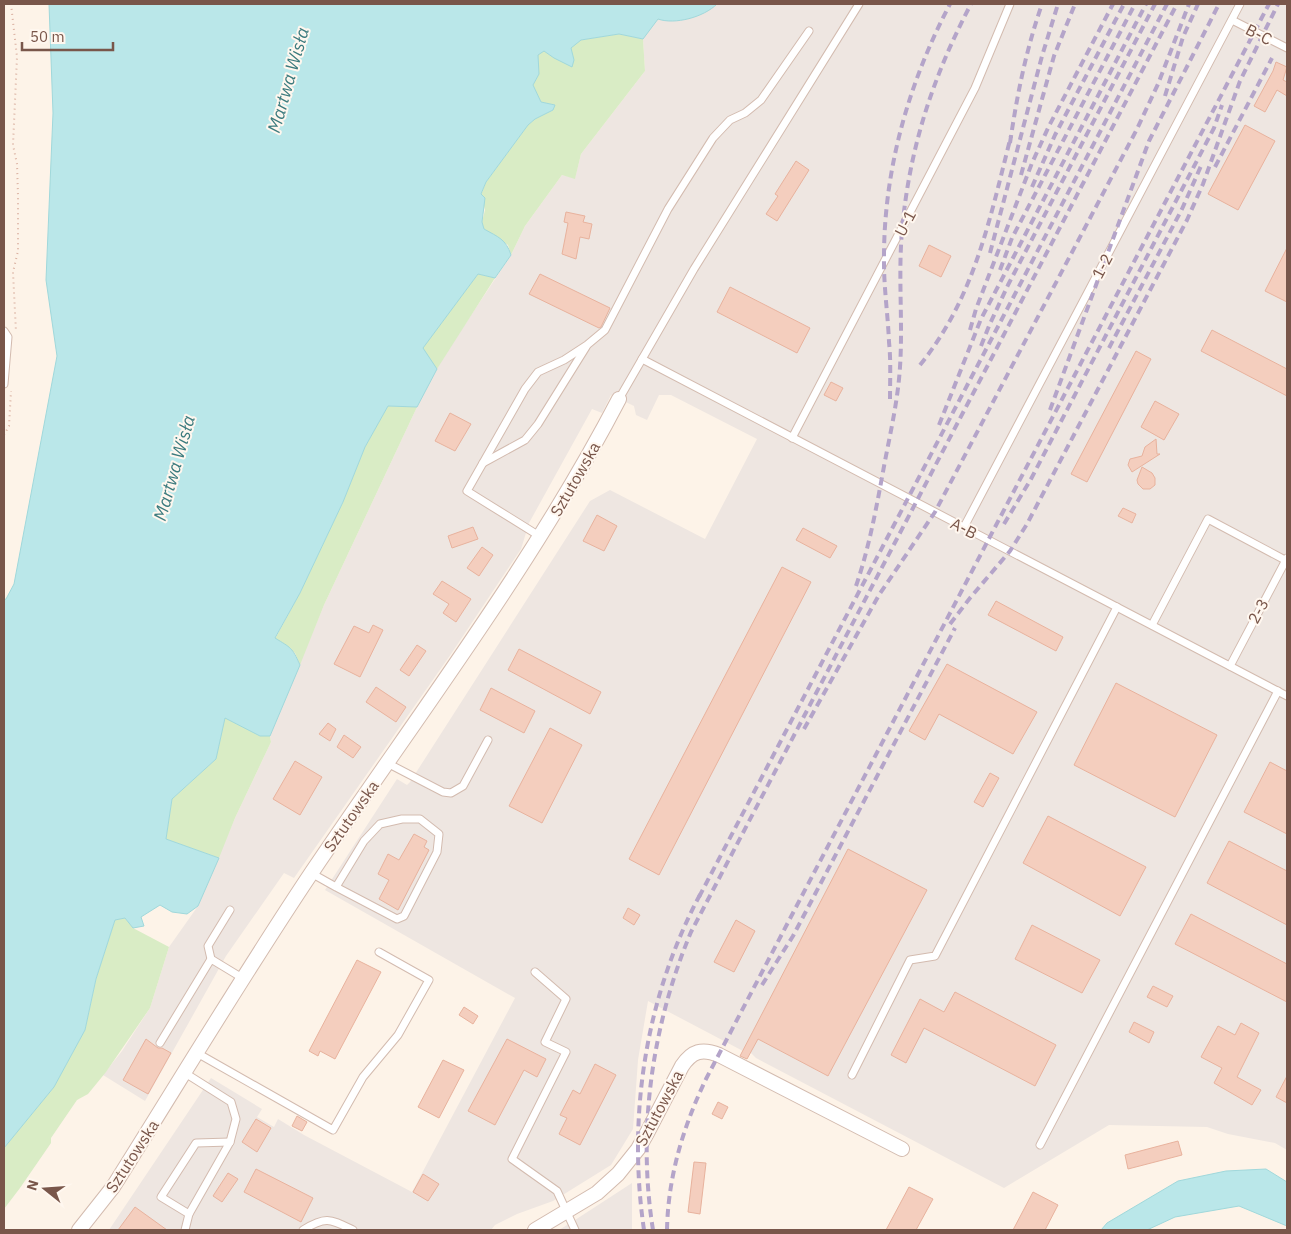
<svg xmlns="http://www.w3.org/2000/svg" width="1291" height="1234" font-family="'IBM Plex Sans',sans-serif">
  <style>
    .industrial { fill: #eee6e1 }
    .green { fill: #d9ecc5 }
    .water { fill: #bae7e9; stroke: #a0d8db }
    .building { fill: #f4cebe; stroke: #e8b29d }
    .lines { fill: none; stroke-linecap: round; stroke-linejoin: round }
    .service-casing { stroke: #d3bbaf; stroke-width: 9 }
    .minor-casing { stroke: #d3bbaf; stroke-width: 16 }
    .path { stroke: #dab0a0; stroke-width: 2; stroke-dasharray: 1 4; stroke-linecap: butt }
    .service { stroke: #fff; stroke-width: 7 }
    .minor { stroke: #fff; stroke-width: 14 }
    .rail { stroke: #b4a4c9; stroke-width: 4; stroke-dasharray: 8 5; stroke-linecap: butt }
    .labels { text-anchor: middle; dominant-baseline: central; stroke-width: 4; stroke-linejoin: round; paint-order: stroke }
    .street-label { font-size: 16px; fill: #79564a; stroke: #fff7ef }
    .water-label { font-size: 18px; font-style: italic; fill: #3c7b7e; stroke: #fff7ef }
  </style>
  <rect width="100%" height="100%" fill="#fdf3e8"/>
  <g class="industrial">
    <path d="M717 4H1287V1150L1275 1143 1228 1134 1207 1127 1109 1125 1004 1188 756 1058 751 1053V1051L744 1048 743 1051 648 1001 638 1060 633 1129 611 1165 553 1201 517 1214 495 1225 491 1230H109L211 1078 262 1109 257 1117 274 1127 278 1119 304 1135 412 1192 515 998 325 890 397 779 407 785 410 782 590 501 610 490 705 539 757 439 671 395H659L647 420 636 415 634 406 611 395 602 413 592 409 529 523 521 549 451 654 294 878 284 873 226 956 145 1101 103 1075 122 1051 150 1008 169 947 198 906 235 818 271 742 270 736 324 605 417 407 442 359 511 255 525 226 562 175 575 178 581 154 645 71 643 39 658 19 714 7Z"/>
    <path d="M632 1183V1230H559L572 1222Z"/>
  </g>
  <g class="green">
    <path d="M619 34 643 39 645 71 581 154 575 179 562 175 525 226 511 255 508 245 484 229 482 222 485 210 481 195 486 182 528 125 535 119 553 110 555 105 541 102 533 85 539 74 538 55 544 50 554 58 574 60 570 48 581 40Z"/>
    <path d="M478 274 495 278 437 369 422 349Z"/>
    <path d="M388 406 417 407 324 605 300 665 295 653 275 639 300 593 343 502 365 447Z"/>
    <path d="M225 717 260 736H270L271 742 235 818 219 858 166 839 172 799 216 759Z"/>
    <path d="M125 918 133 928 169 947 150 1008 106 1072 88 1094 77 1100 51 1138V1143L20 1188 4 1209V1148L54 1087 85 1030 96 979 115 920Z"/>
  </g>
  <g class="water">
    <path d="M49 4H717C704 17 675 25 658 19L643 39 619 34 581 40 571 48 574 60 572 67 554 58 544 51 538 55 539 74 533 85 541 102 555 105 553 110 535 119 528 125 486 182 481 194 485 198 482 222 484 229C498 237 506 239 511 255L495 278 478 274 423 348 437 369 417 407 388 406 365 447 343 502 300 593 275 638C291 648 292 647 300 665L270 736H260L225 718 216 759 172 799 166 839 219 858 198 906 187 914 172 912 160 905 141 917 144 926 133 928 125 918 115 920 96 979 85 1030 54 1087 4 1148V600L6 599 14 584 57 356 46 280 53 113Z"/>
    <path d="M1266 1169 1287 1182V1226L1239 1206 1175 1217 1147 1230H1101L1107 1223 1178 1181 1226 1171Z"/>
  </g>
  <g class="building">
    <path d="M1276 62 1287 67 1283 80 1287 82V96L1277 90 1265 112 1254 106 1273 71Z"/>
    <path d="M1245 125 1275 141 1238 210 1208 194Z"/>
    <path d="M796 161 809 170 777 221 766 214 778 196 775 194Z"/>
    <path d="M566 212 585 216 583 222 592 224 589 239 580 237 576 259 562 254 568 223 564 222Z"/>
    <path d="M929 245 951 256 941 277 919 266Z"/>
    <path d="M1287 248V302L1265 291Z"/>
    <path d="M540 274 610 308 601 327 599 328 529 294Z"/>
    <path d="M730 287 810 328 797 353 717 312Z"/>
    <path d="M1212 330 1287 369V396L1201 351Z"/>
    <path d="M1136 351 1151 359 1087 482 1071 474Z"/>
    <path d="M831 382 843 388 836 401 824 395Z"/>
    <path d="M1155 401 1179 414 1164 440 1141 427Z"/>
    <path d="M450 413 471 424 455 451 435 441Z"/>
    <path d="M1156 439 1157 454H1160L1132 472 1128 465 1130 459 1142 456 1145 447Z"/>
    <path d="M1142 467 1152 473 1155 478V485L1150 489H1143L1138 484 1137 480Z"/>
    <path d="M1123 508 1136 514 1132 523 1118 516Z"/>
    <path d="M597 515 617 526 604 551 583 541Z"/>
    <path d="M473 527 478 539 452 548 448 536Z"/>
    <path d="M803 528 837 546 830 558 796 540Z"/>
    <path d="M482 547 493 555 479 576 467 568Z"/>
    <path d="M782 567 811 582 659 875 629 859Z"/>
    <path d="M442 581 471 599 456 622 443 613 449 604 433 594Z"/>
    <path d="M996 601 1063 637 1056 651 988 615Z"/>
    <path d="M373 625 383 630 360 677 334 664 354 626 369 633Z"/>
    <path d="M417 645 426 651 409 676 400 670Z"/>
    <path d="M519 649 601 692 590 714 508 670Z"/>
    <path d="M947 664 1037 712 1013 754 939 714 925 740 909 731Z"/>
    <path d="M1116 683 1217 735 1175 817 1074 765Z"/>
    <path d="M376 687 406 707 396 722 366 702Z"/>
    <path d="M491 688 535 711 524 733 480 710Z"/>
    <path d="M328 723 336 729 330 741 319 734Z"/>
    <path d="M550 728 582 745 542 823 509 806Z"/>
    <path d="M344 735 361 747 353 758 337 747Z"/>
    <path d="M295 761 322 777 300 815 273 799Z"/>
    <path d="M1270 762 1287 771V834L1244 812Z"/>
    <path d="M990 773 999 778 983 807 974 802Z"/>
    <path d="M1048 816 1146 867 1120 916 1023 863Z"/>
    <path d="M414 834 427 841 424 847 429 850 398 910 379 899 389 880 378 874 388 854 399 860Z"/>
    <path d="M1229 841 1287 871V925L1207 883Z"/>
    <path d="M848 849 927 890 828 1076 758 1039 747 1059 740 1056Z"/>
    <path d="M628 908 640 915 634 925 623 918Z"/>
    <path d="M1191 914 1287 964V1002L1175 944Z"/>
    <path d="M736 920 755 931 734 972 714 962Z"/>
    <path d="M1032 925 1100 960 1082 993 1015 959Z"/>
    <path d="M357 960 381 972 335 1059 320 1051 318 1056 309 1051Z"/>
    <path d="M1153 986 1173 996 1167 1007 1147 997Z"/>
    <path d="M955 992 1056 1045 1035 1086 924 1028 906 1063 891 1055 920 999 944 1012Z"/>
    <path d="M464 1007 478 1016 473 1024 459 1015Z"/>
    <path d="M1134 1022 1154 1032 1149 1043 1129 1032Z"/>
    <path d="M1241 1023 1259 1033 1237 1077 1261 1090 1252 1105 1214 1083 1222 1068 1201 1057 1218 1026 1235 1035Z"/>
    <path d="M146 1039 158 1048H162L171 1053 148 1094 123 1080Z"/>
    <path d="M507 1039 546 1059 537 1077 524 1070 495 1125 468 1111Z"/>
    <path d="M443 1060 464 1070 439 1118 418 1107Z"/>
    <path d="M595 1064 616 1075 580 1145 559 1134 567 1118 560 1115 573 1090 580 1094Z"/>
    <path d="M1287 1076V1103L1276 1097Z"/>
    <path d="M718 1102 728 1107 722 1119 712 1114Z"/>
    <path d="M297 1116 307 1122 302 1131 292 1126Z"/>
    <path d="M256 1119 271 1128 257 1152 242 1142Z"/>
    <path d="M1178 1141 1182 1155 1128 1169 1125 1155Z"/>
    <path d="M694 1162 706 1163 700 1214 688 1212Z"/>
    <path d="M256 1169 313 1198 301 1222 244 1192Z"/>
    <path d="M228 1173 238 1179 222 1202 213 1196Z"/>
    <path d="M423 1174 439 1184 428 1201 413 1192Z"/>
    <path d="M909 1187 933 1199 916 1230H886Z"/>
    <path d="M1033 1192 1058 1205 1045 1230H1013Z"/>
    <path d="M135 1207 167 1230H118Z"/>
  </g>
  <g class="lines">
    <defs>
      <g id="service">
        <path d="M1232 20 1287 48"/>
        <path d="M4 331 8 337 4 384"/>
        <path d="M642 359 1287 696"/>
        <path d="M619 399 694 269 859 4"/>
        <path d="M792 438 975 88 1010 4"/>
        <path d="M483 463 525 440 538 424 586 347"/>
        <path d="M964 527 1240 4"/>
        <path d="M541 537 467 491 525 389 538 372 564 360 587 345 605 330 668 209 713 138 730 120 745 113 761 100 809 31"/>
        <path d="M1152 625 1208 519 1285 560"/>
        <path d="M1230 666 1287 558"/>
        <path d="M387 763 443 792 451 793 463 786 488 740"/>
        <path d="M311 873 336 887 397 919 404 916 437 852 439 834 420 819H402L380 824 364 841 336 887"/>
        <path d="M211 959 208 946 230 910"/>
        <path d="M535 972 566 999 545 1042 566 1052 512 1159 557 1191 575 1230"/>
        <path d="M160 1043 211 959 244 979"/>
        <path d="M197 1053 333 1130 363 1077 398 1035 429 980 379 952"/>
        <path d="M185 1073 231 1102 236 1119 230 1142 189 1214 185 1230"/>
        <path d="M852 1075 910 960 935 956 1117 607"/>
        <path d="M1040 1145 1278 691"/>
        <path d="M189 1214 161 1197 196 1143 230 1142"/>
        <path d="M303 1230C326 1216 330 1219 353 1230"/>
      </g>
      <g id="minor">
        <path d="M79 1230 113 1187C179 1082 243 975 312 872 417 716 532 566 619 399"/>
        <path d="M535 1230 597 1193 618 1174 638 1149 647 1133 682 1066C692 1051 702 1048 719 1055L902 1149"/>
      </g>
    </defs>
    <use href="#service" class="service-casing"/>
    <use href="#minor" class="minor-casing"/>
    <g class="path">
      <path d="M11 4 17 57 13 145 17 164 18 196V251L13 272 16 332"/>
      <path d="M4 435 9 426 11 391"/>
    </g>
    <use href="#service" class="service"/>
    <use href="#minor" class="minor"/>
    <g class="rail">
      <path d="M1165 96 1183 37 1198 4"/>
      <path d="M1010 143C1017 95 1026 50 1042 4"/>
      <path d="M1215 167 1272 58"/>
      <path d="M1021 175 1054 56 1075 4"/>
      <path d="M1032 187 1055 135 1124 4"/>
      <path d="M990 253 1042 56 1058 4"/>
      <path d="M1000 270 1012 238 1135 4"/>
      <path d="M970 330 976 309 1032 163 1049 126 1113 4"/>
      <path d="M981 346 989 326 1008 285 1155 4"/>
      <path d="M1109 348 1182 209 1201 166"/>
      <path d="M920 365C975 297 990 218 1011 136"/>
      <path d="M890 399C890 380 891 361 889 342 888 316 884 289 884 263 883 172 908 84 950 4"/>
      <path d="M1050 410 1149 141 1219 4"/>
      <path d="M939 425 981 319 1146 4"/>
      <path d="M1004 524 1031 479 1214 128 1222 105"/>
      <path d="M856 586C870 545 877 504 885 461 891 430 898 399 900 367 903 322 898 276 902 231 909 149 933 76 971 4"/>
      <path d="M950 624 970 598 1010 551 1027 524 1187 220 1203 184 1240 81 1278 4"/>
      <path d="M804 729 879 595 935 512 1137 129 1158 84 1189 4"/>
      <path d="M699 897 1167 4"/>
      <path d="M762 985 793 936 955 628"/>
      <path d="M644 1230C627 1114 646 994 702 891"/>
      <path d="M653 1230C637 1130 652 1025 691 932L1177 4"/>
      <path d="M667 1230C668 1177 683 1127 706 1079L1269 4"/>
    </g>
  </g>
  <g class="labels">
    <g class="street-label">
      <text transform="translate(1259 34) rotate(27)">B-C</text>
      <text transform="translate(905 223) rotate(-62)">U-1</text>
      <text transform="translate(1102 266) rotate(-62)">1-2</text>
      <text transform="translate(575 479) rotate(-60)">Sztutowska</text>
      <text transform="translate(964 528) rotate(27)">A-B</text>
      <text transform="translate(1258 611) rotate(-62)">2-3</text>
      <text transform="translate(351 816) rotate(-55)">Sztutowska</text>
      <text transform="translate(659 1108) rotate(-62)">Sztutowska</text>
      <text transform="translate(132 1156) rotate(-57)">Sztutowska</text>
    </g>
    <g class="water-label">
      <text transform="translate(288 80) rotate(-74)">Martwa Wisła</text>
      <text transform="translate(174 468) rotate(-74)">Martwa Wisła</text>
    </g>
  </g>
  <rect width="1291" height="1234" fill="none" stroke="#79564a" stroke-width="10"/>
  <g transform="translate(45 1189) rotate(287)" stroke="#fff7ef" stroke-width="4" paint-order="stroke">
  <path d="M0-4L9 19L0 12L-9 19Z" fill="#79564a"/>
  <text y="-8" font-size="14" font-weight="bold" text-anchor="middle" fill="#79564a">N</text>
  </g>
  <path d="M22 42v8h91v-8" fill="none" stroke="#79564a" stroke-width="2.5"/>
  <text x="30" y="42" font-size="15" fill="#79564a" stroke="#fff7ef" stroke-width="4" paint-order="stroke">50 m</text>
</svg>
